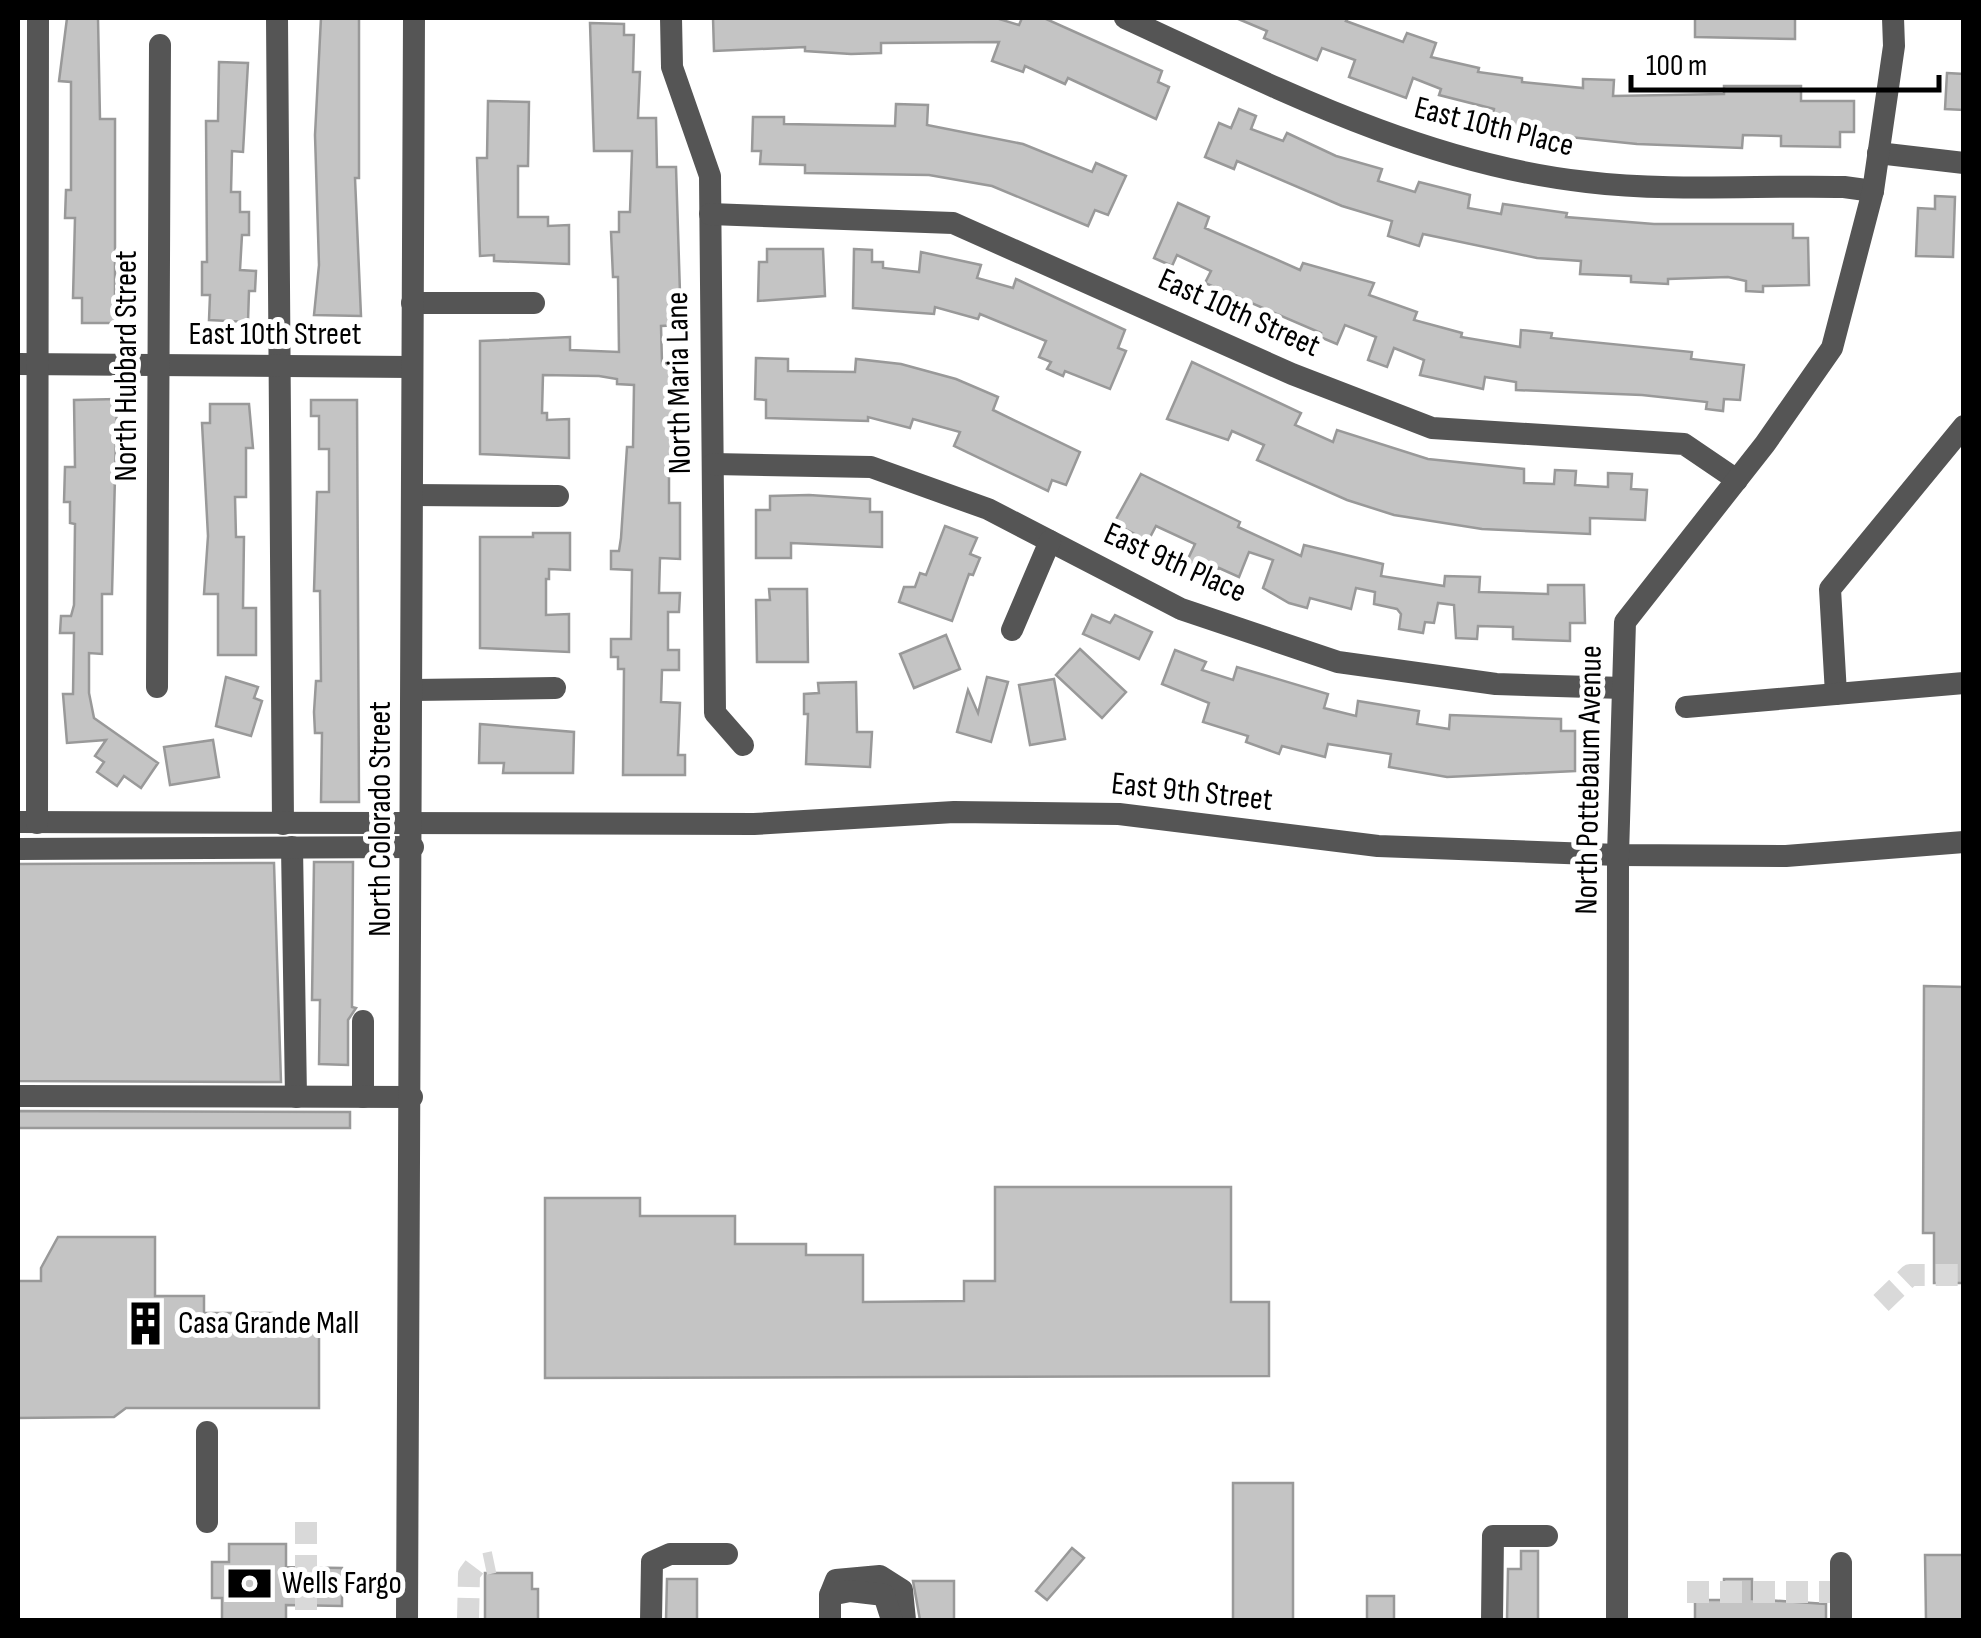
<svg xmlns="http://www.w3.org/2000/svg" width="1981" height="1638" font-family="'Sofia Sans Condensed',sans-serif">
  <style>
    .building { fill: #c4c4c4; stroke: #999; stroke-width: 2.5 }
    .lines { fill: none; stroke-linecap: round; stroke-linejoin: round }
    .minor-tunnel { stroke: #d9d9d9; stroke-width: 22; stroke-dasharray: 22 11; stroke-linecap: butt }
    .minor { stroke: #555; stroke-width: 22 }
    .labels { text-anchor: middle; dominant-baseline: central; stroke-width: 10; stroke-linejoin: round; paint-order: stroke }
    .street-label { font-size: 32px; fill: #000; stroke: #fff }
    .poi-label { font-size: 32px; fill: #000; stroke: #fff; text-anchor: start }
  </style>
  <rect width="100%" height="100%" fill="#fff"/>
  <g class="building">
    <path d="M67 18H98L100 119H115V323H82V298H73L75 218H65L66 190H71V82L59 81Z"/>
    <path d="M321 18H359V178H355L361 316 314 315 319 265 315 135Z"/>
    <path d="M713 18H996L1019 25 1022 18H1044L1162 71 1158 82 1169 87 1156 119 1068 78 1065 84 1025 66 1023 72 992 61 999 42 881 43V53L851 54 805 51V47L714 51Z"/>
    <path d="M1236 18H1348L1346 21 1403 42 1407 33 1436 43 1431 57 1479 68 1478 72 1522 78V82L1583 88V79L1614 80 1613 96 1724 94V86H1801V101H1854V132H1840V147L1781 146V136L1743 135 1742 148 1637 144 1540 134 1492 123 1494 109 1439 95 1441 89 1413 78 1406 98 1349 77 1355 60 1322 48 1317 60 1264 38 1267 31Z"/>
    <path d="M1695 18H1795V39L1695 37Z"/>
    <path d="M590 23 624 24V35H634L633 72H640L638 118H656L657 167H676L681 325 661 326 662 363H681L679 466H669V503H680V559L660 558 659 593H680L679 612H668V650H679V670H662L661 702 680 703 678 755H685V775H623L624 669H618V657H611V639H631L632 570 611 569V551H619L621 538 627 447H633L634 385 617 384V379L599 376 543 375 542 413H547V420L569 419V458L480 454V341L570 337V350L619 352 618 277H613L611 232H619V212H630L632 151H594Z"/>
    <path d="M219 62 248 63 243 152 232 151 231 192H240V212H249V235H242L240 270 256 271 255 291H249L248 322 209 320 210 295H202V262H207L206 121H218Z"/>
    <path d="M1947 73 1964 74V110L1945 109Z"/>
    <path d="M488 101 529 102 528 166H518V217H548V226L569 225V264L494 261V255L480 256 477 158H487Z"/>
    <path d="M896 104 928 105 927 125 1023 144 1092 172 1096 163 1126 176 1108 215 1095 210 1088 226 992 186 929 175 805 173V165L760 164 761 151H752L753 117H784V124L895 126Z"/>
    <path d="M1239 109 1256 116 1251 129 1283 141 1287 133 1336 156 1382 169 1378 181 1415 192 1419 182 1470 195 1468 208 1501 214 1503 204 1567 213 1566 217 1654 224H1793V238H1808L1809 285 1763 286V292L1746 291V281L1728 277 1668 279V284L1631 282V276L1580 274 1581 261 1537 258 1423 234 1419 246 1388 236 1392 221 1342 206 1237 161 1234 169 1205 157 1219 123 1231 128Z"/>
    <path d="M1935 196 1955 197 1953 257 1916 256 1918 208 1935 209Z"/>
    <path d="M1178 203 1209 217 1205 228 1300 270 1303 263 1374 283 1369 295 1417 312 1414 320 1462 333 1461 337 1520 347 1521 330 1552 333 1551 338 1692 352 1691 359 1744 365 1740 400 1724 399 1723 411 1706 409 1707 402 1642 395 1516 390V382L1485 377 1483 389 1420 375 1424 360 1394 348 1387 367 1368 360 1376 337 1345 325 1337 344 1320 337 1321 333 1205 283 1211 271 1177 255 1172 266 1154 258Z"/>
    <path d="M767 249H823L825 296 758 301 759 262H767Z"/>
    <path d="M854 249 872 250V262H883V268L919 272 921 252 981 265 977 278 1013 288 1016 279 1125 330 1118 348 1126 351 1110 389 1065 371 1063 376 1047 369 1051 362 1039 357 1046 341 980 314 978 319 935 307 934 314 853 308Z"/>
    <path d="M756 358 788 359V371L855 372 856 359 901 364 956 379 998 397 993 410 1080 452 1066 485 1052 480 1048 491 954 446 960 432 913 419 910 428 868 417V421L766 418V400L755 399Z"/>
    <path d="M1192 362 1301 413 1295 425 1333 442 1337 430 1428 459 1524 469V483L1554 484 1555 470 1576 471 1575 485 1608 487V473L1632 474 1631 489 1647 490 1645 520 1590 518V534L1482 529 1394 515 1347 500 1257 460 1264 445 1232 431 1228 440 1167 419Z"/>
    <path d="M117 399 112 594H102V654L89 653V693L94 718 158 763 141 788 124 776 117 786 97 772 104 762 95 756 106 740 67 743 63 694H73L74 633H60L61 616H71L74 605 75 524 70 523V502H64L65 467H75L74 400Z"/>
    <path d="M311 400H357L359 802H321L322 733H315L314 712 316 681H321L320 591H314L317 492H329V449H319V416H311Z"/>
    <path d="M210 404H249L253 448H246V497H235L236 537H244L243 608H256V655H218V594H204L208 536 202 423H210Z"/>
    <path d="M1141 474 1240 522 1238 527 1301 556 1304 545 1383 564 1381 576 1444 586 1445 576 1480 577 1479 592 1548 594V585H1584L1585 623H1570V641L1513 639V627L1478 626 1477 639 1456 638 1454 605 1438 603 1434 623 1425 622 1423 633 1399 629 1401 614 1397 609 1374 604 1375 592 1356 588 1351 609 1310 598 1307 608 1289 603 1263 588 1273 560 1249 552 1239 577 1219 568 1216 574 1187 561 1195 544 1156 526 1148 541 1114 523Z"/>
    <path d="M809 495 870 499V512H882V547L791 543V558H756V510H770V496Z"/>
    <path d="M945 526 977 538 970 554 980 558 973 575 969 574 952 621 899 602 904 587H915L920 573 926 575Z"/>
    <path d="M533 533H570V570L549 569V579H546V615L569 614V652L480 648V537H533Z"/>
    <path d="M769 589H807L808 662H757L756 600H770Z"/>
    <path d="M1092 615 1110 623 1115 615 1152 632 1139 659 1083 634Z"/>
    <path d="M946 635 960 669 914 688 900 654Z"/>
    <path d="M1080 649 1126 692 1102 718 1056 675Z"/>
    <path d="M1175 650 1206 662 1202 670 1233 680 1237 667 1328 694 1324 708 1356 716 1358 701 1419 711 1417 724 1449 729 1450 715 1561 719V731H1575V771L1447 777 1389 767 1391 754 1328 744 1325 757 1282 746 1279 754 1246 742 1248 736 1203 722 1209 703 1162 684Z"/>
    <path d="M226 677 258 687 254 698 262 701 251 736 216 726Z"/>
    <path d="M987 677 1008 682 991 742 957 732 968 690 978 713Z"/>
    <path d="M1054 679 1065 739 1030 745 1019 685Z"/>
    <path d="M856 682 857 732H872L870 767 806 764 808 714H804V694L819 693 818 683Z"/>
    <path d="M480 724 574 732 573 773H503L504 763H479Z"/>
    <path d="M213 740 219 777 170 785 164 747Z"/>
    <path d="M314 862H353L352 1007 356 1008 348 1020V1065L319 1064 320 1000H312Z"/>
    <path d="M274 863 281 1082 18 1081V864Z"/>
    <path d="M1924 986 1964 987V1283H1934V1233H1923Z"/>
    <path d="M18 1111 350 1112V1128H18Z"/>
    <path d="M995 1187H1231V1302H1269V1376L545 1378V1198H640V1216H735V1244H806V1255H863V1302L964 1301V1281H995Z"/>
    <path d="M58 1237H155V1296H204V1313H272V1332H319V1408H126L114 1417 18 1418V1281H41V1268Z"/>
    <rect x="1233" y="1483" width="60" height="137"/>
    <path d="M229 1544H286V1567L342 1568V1606L286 1605V1620H222V1598H212V1562H229Z"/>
    <path d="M1072 1548 1084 1558 1047 1600 1036 1591Z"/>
    <path d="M1521 1551H1538V1620H1507L1508 1569H1521Z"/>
    <path d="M1925 1555H1964V1620H1926Z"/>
    <path d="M485 1573H532V1589H538V1620H485Z"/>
    <path d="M667 1579H697V1620H666Z"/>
    <path d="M1724 1579H1752V1599L1826 1604V1620H1695V1600H1724Z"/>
    <path d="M913 1581H954V1620H920Z"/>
    <rect x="1367" y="1596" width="27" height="24"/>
  </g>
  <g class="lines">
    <g class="minor-tunnel">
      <path d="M1881 1303 1910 1275H1964"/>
      <path d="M306 1522V1620"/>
      <path d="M1687 1592H1841"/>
      <path d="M468 1620 469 1574 475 1566 494 1562"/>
    </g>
    <g class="minor">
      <path d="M277 18 283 824"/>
      <path d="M671 18 672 67 710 176 715 713 743 745"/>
      <path d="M1125 18C1273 86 1422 164 1587 182 1669 192 1761 185 1844 187L1873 191"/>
      <path d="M1878 153 1964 163"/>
      <path d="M710 214 953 223 1292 374 1432 428 1684 444 1737 480"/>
      <path d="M412 303H534"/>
      <path d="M18 364 412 367"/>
      <path d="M713 464 871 467 988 509 1181 609 1338 662 1496 684 1623 688"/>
      <path d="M412 495 558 496"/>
      <path d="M1012 630 1050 541"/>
      <path d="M157 687 160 45"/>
      <path d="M413 690 555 688"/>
      <path d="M1836 694 1830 589 1964 426"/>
      <path d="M1686 707 1964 683"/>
      <path d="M18 822 754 824 954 812 1119 814 1378 846 1618 855 1786 856 1964 842"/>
      <path d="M37 823 38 18"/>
      <path d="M292 847 296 1097"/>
      <path d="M18 849 413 847"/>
      <path d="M363 1021V1097"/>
      <path d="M18 1096 412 1097"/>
      <path d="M207 1522V1432"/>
      <path d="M830 1595 836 1580 880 1576 902 1590 905 1620"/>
      <path d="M407 1620 414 18"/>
      <path d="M651 1620 652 1562 670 1554H727"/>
      <path d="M830 1620V1595L850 1591 884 1595 892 1620"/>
      <path d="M1492 1620 1493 1536H1547"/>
      <path d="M1617 1620 1618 855 1625 622 1765 444 1832 348 1873 191 1894 46 1893 18"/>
      <path d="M1841 1620V1563"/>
    </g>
  </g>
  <defs>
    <symbol id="building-bare" viewBox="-9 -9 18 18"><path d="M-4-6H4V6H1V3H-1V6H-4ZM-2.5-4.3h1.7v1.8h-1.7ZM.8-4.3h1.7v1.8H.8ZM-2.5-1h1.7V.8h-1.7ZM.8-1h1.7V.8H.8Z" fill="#000" stroke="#fff" stroke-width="2.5" paint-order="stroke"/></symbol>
    <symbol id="bank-bare" viewBox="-9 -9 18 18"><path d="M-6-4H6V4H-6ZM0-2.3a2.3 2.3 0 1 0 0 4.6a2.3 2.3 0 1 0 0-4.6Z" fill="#000" stroke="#fff" stroke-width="2.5" paint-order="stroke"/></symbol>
  </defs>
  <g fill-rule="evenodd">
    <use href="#building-bare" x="114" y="1292" width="63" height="63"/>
    <use href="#bank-bare" x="218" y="1552" width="63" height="63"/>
  </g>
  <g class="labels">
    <g class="street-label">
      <text transform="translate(1494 127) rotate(14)">East 10th Place</text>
      <text transform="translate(1239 313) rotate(24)">East 10th Street</text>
      <text x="275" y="334">East 10th Street</text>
      <text transform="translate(126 366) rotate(-90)">North Hubbard Street</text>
      <text transform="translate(679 383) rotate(-91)">North Maria Lane</text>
      <text transform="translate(1175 563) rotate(24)">East 9th Place</text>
      <text transform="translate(1589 780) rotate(-89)">North Pottebaum Avenue</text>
      <text transform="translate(1192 792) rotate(6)">East 9th Street</text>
      <text transform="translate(380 819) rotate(-90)">North Colorado Street</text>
    </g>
    <g class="poi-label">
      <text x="178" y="1323">Casa Grande Mall</text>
      <text x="282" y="1583">Wells Fargo</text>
    </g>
  </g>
  <rect width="1981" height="1638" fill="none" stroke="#000000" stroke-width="40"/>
  <path d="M1631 75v15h308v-15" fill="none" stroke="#000000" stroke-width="5"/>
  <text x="1646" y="75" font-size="30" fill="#000000" stroke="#ffffff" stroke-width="8" paint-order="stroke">100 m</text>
</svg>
